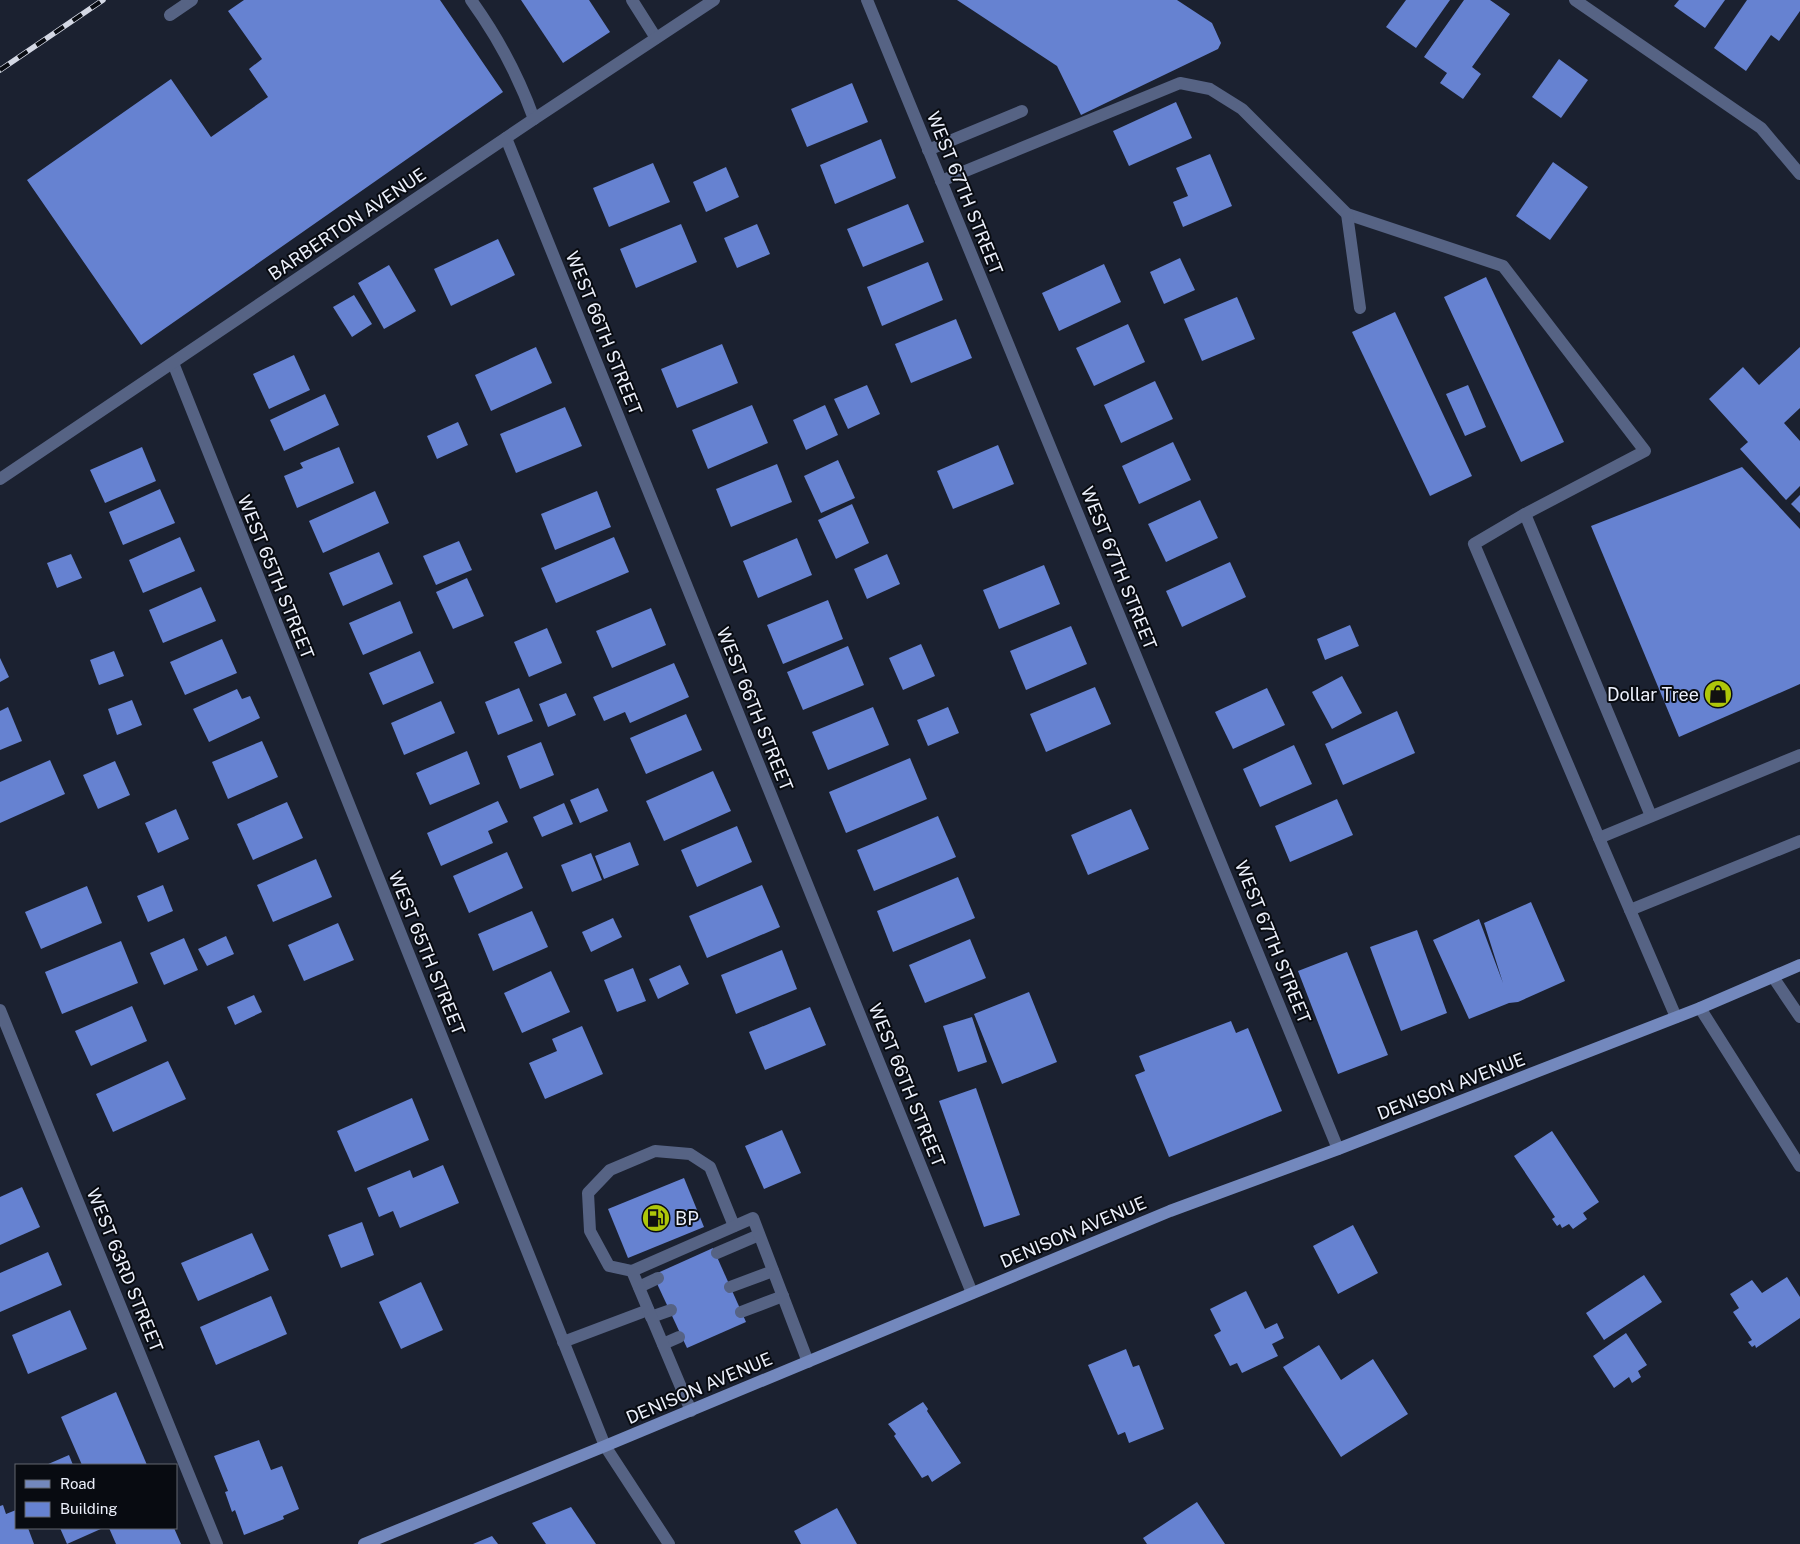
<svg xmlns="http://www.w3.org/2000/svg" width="1800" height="1544" font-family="'Public Sans',sans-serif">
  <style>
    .building { fill: #6682d1 }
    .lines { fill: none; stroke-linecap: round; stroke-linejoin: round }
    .service { stroke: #566384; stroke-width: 12 }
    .minor { stroke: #566384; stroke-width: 12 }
    .tertiary { stroke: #566384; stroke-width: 12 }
    .secondary { stroke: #7388bd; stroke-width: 12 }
    .rail-casing { stroke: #d4d8e4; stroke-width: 5.5 }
    .rail { stroke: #080b11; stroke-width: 4; stroke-dasharray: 11; stroke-linecap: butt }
    .labels { text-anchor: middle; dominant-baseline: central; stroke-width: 4; stroke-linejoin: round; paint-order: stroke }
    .street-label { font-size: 18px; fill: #ecf0fb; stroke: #080b11 }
    .poi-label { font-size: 18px; fill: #ecf0fb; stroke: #080b11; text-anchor: end }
  </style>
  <rect width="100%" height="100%" fill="#1b2130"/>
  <g class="building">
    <path d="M244 0H440L503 92 141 345 27 180 171 79 211 137 268 97 249 69 262 59 228 11Z"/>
    <path d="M521 0H589L610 32 563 63Z"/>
    <path d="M957 0H1177L1212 23 1221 43 1218 49 1081 115 1057 66Z"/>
    <path d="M1406 0H1450L1416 48 1386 27Z"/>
    <path d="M1464 0H1490L1510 14 1472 67 1481 74 1463 99 1440 83 1447 73 1424 57Z"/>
    <path d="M1679 0H1725L1705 28 1674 6Z"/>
    <path d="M1747 0H1800V11L1779 41 1771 35 1746 71 1714 48Z"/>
    <path d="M1559 59 1588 80 1561 118 1532 97Z"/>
    <path d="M852 83 868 122 807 147 791 109Z"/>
    <path d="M1176 102 1192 138 1129 166 1113 131Z"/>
    <path d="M881 139 896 178 835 204 820 165Z"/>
    <path d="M1210 154 1232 206 1183 227 1173 202 1188 196 1176 168Z"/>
    <path d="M1553 162 1588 187 1550 240 1516 216Z"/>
    <path d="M653 163 670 202 609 227 593 188Z"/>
    <path d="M726 167 739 197 706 212 693 182Z"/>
    <path d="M908 204 924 242 863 267 847 229Z"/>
    <path d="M681 224 697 262 636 288 620 249Z"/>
    <path d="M757 224 770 254 737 268 724 238Z"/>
    <path d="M498 239 515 275 451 306 434 269Z"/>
    <path d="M1180 258 1195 290 1164 304 1150 272Z"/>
    <path d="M928 262 943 300 882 326 867 287Z"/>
    <path d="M1104 264 1121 302 1059 331 1042 293Z"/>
    <path d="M389 265 416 311 384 329 358 283Z"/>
    <path d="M1486 277 1564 442 1521 462 1444 297Z"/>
    <path d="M354 295 372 324 352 337 333 307Z"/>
    <path d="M1237 297 1255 339 1202 361 1184 319Z"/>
    <path d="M1395 312 1472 476 1430 496 1352 332Z"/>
    <path d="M956 319 972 358 911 383 895 344Z"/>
    <path d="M1128 324 1145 362 1094 386 1076 348Z"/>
    <path d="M722 344 738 383 677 408 661 369Z"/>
    <path d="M536 347 552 383 491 411 475 375Z"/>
    <path d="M1800 347V408L1784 423 1800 441V486L1786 500 1740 449 1748 442 1709 399 1743 367 1759 385Z"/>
    <path d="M294 355 310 390 269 409 253 374Z"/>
    <path d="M1155 381 1173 419 1121 443 1104 405Z"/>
    <path d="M867 385 880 414 848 429 834 399Z"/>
    <path d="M1468 385 1486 427 1465 436 1446 394Z"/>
    <path d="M325 394 339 425 284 451 270 420Z"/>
    <path d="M752 405 768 443 708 469 692 430Z"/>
    <path d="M825 405 838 435 806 450 793 420Z"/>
    <path d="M565 407 582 446 516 473 500 434Z"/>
    <path d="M458 422 468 445 437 459 427 436Z"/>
    <path d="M1173 442 1191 480 1139 504 1122 466Z"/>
    <path d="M998 445 1014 484 953 509 937 471Z"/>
    <path d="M142 447 156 481 105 503 90 470Z"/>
    <path d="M339 447 354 483 297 508 284 476 303 468 300 463Z"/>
    <path d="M838 460 855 498 821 513 804 476Z"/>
    <path d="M777 464 792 502 731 527 716 489Z"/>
    <path d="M1742 467 1800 529V684L1679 737 1591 526Z"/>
    <path d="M160 489 175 523 123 545 109 512Z"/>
    <path d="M375 491 389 523 323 553 309 521Z"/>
    <path d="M597 491 611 527 555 550 541 514Z"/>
    <path d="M1800 495V513L1791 504Z"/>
    <path d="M1200 500 1218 538 1166 562 1148 524Z"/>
    <path d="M852 504 869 543 836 559 818 520Z"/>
    <path d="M180 537 195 571 143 593 129 560Z"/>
    <path d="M614 537 629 572 556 603 541 568Z"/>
    <path d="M797 538 812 575 758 598 743 561Z"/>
    <path d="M459 541 472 570 436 585 423 556Z"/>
    <path d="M379 552 393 584 343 606 329 573Z"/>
    <path d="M71 554 82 578 57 588 47 563Z"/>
    <path d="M887 554 900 584 867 599 854 569Z"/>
    <path d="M1230 562 1246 597 1182 627 1166 591Z"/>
    <path d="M1044 565 1060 604 999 629 983 590Z"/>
    <path d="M467 578 484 616 453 629 436 592Z"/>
    <path d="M201 587 216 621 163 643 149 610Z"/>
    <path d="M828 600 843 639 783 664 767 625Z"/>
    <path d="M400 601 413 633 363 655 349 623Z"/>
    <path d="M651 608 666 645 612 668 596 631Z"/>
    <path d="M1350 625 1359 646 1325 660 1317 639Z"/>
    <path d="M1071 626 1087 664 1026 690 1010 651Z"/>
    <path d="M547 628 562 663 529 677 514 642Z"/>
    <path d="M222 639 237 673 185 695 170 662Z"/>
    <path d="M921 644 935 676 903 690 889 658Z"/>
    <path d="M848 646 864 685 803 710 787 672Z"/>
    <path d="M114 651 124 676 99 685 90 660Z"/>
    <path d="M420 651 434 683 383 705 369 673Z"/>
    <path d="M0 658 9 677 0 682Z"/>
    <path d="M674 663 689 697 630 723 625 712 604 721 593 697Z"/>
    <path d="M1342 676 1362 713 1332 729 1312 692Z"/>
    <path d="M1095 687 1111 724 1046 752 1030 714Z"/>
    <path d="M519 688 533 721 498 735 485 702Z"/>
    <path d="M1267 688 1285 725 1233 749 1215 712Z"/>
    <path d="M237 689 242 699 250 696 260 718 209 742 193 709Z"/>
    <path d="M566 693 576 715 548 727 539 704Z"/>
    <path d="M132 700 142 725 117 735 108 709Z"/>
    <path d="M441 701 455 733 404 755 391 723Z"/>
    <path d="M8 707 22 741 0 750V711Z"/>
    <path d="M873 707 889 745 828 770 812 732Z"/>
    <path d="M948 707 959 733 928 746 917 720Z"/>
    <path d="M1397 711 1415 753 1343 785 1325 744Z"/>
    <path d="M686 714 702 750 646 774 630 738Z"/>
    <path d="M262 741 278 777 228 799 212 762Z"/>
    <path d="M541 742 554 775 520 789 507 756Z"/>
    <path d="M1294 745 1312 784 1260 807 1243 769Z"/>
    <path d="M467 751 480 784 430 805 416 773Z"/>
    <path d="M910 758 927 799 846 833 829 792Z"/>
    <path d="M50 760 65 794 0 823V782Z"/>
    <path d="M115 761 130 795 98 809 83 775Z"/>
    <path d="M713 771 731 811 664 841 646 801Z"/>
    <path d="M598 788 608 811 580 823 570 800Z"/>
    <path d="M1337 799 1353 835 1290 862 1275 826Z"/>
    <path d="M498 801 508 822 488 831 493 843 441 866 427 833Z"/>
    <path d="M287 802 303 838 253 860 237 824Z"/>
    <path d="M564 803 573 824 542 837 533 817Z"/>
    <path d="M176 809 189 839 158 853 145 823Z"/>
    <path d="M1131 809 1149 849 1088 875 1071 835Z"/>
    <path d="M938 816 956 857 874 891 857 850Z"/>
    <path d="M737 826 752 862 697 887 681 850Z"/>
    <path d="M630 842 639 865 604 879 595 856Z"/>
    <path d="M507 852 523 888 469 913 453 876Z"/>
    <path d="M591 853 602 880 572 892 561 865Z"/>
    <path d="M316 859 332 897 273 922 257 885Z"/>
    <path d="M958 877 975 918 893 952 877 911Z"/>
    <path d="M163 885 173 911 148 922 137 896Z"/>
    <path d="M762 885 780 927 707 958 689 916Z"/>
    <path d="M87 886 102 923 41 949 25 912Z"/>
    <path d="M1531 902 1565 981 1518 1002 1509 1003 1469 1019 1433 940 1479 919 1503 983 1484 923Z"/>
    <path d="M532 911 548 947 493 971 478 934Z"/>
    <path d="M613 918 622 937 591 952 582 932Z"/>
    <path d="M338 923 354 960 304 981 288 945Z"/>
    <path d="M1417 930 1447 1013 1401 1031 1370 947Z"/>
    <path d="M226 936 234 954 207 966 198 949Z"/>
    <path d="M184 938 198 970 164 985 150 953Z"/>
    <path d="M970 939 986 978 925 1003 909 965Z"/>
    <path d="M121 941 138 983 62 1014 45 972Z"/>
    <path d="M782 950 797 989 736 1014 721 975Z"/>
    <path d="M1347 952 1388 1055 1338 1074 1298 971Z"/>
    <path d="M680 965 689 984 658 999 649 979Z"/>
    <path d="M633 968 646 1001 617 1012 604 980Z"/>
    <path d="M551 971 570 1012 522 1033 504 993Z"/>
    <path d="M1029 992 1057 1062 1002 1084 974 1014Z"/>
    <path d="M254 995 262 1012 235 1025 227 1007Z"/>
    <path d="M132 1006 147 1041 91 1066 75 1031Z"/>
    <path d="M810 1007 826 1045 765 1070 749 1032Z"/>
    <path d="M972 1017 987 1062 958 1072 943 1026Z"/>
    <path d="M1231 1021 1236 1033 1248 1028 1282 1111 1169 1157 1135 1075 1145 1071 1139 1056Z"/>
    <path d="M582 1026 603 1074 545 1099 529 1063 557 1051 552 1039Z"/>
    <path d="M168 1061 186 1099 113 1132 96 1094Z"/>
    <path d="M976 1088 1020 1215 984 1227 939 1101Z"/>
    <path d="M412 1098 429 1140 355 1172 337 1131Z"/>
    <path d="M782 1130 801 1173 764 1189 745 1146Z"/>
    <path d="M1552 1131 1599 1202 1583 1213 1587 1219 1573 1229 1569 1224 1562 1228 1560 1224 1557 1226 1552 1219 1555 1217 1514 1156Z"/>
    <path d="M443 1165 459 1203 400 1228 393 1211 379 1217 367 1188 410 1170 413 1178Z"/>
    <path d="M684 1178 704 1227 628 1258 608 1209Z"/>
    <path d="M22 1187 40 1227 0 1245V1197Z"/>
    <path d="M362 1222 374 1255 341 1268 328 1235Z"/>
    <path d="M1353 1225 1378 1273 1338 1294 1313 1246Z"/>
    <path d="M252 1233 269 1270 198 1301 181 1263Z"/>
    <path d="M713 1248 746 1322 687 1348 653 1275Z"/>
    <path d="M48 1252 62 1285 0 1312V1273Z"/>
    <path d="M1644 1275 1662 1302 1604 1340 1586 1313Z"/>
    <path d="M1787 1277 1800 1297V1318L1756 1348 1755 1345 1752 1347 1748 1342 1752 1340 1733 1312 1739 1308 1730 1294 1752 1280 1762 1293Z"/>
    <path d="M421 1282 443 1330 401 1349 379 1302Z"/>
    <path d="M1246 1291 1265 1329 1277 1323 1284 1338 1272 1344 1278 1356 1242 1373 1237 1363 1230 1366 1214 1335 1221 1331 1210 1309Z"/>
    <path d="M271 1296 287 1334 216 1365 200 1327Z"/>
    <path d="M70 1310 87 1349 28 1374 12 1335Z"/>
    <path d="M1626 1333 1647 1365 1638 1371 1641 1377 1632 1383 1629 1377 1614 1388 1593 1356Z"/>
    <path d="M1319 1345 1341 1380 1373 1359 1408 1414 1341 1457 1283 1367Z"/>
    <path d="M1126 1349 1133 1367 1139 1365 1164 1429 1129 1443 1125 1432 1118 1435 1088 1365Z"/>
    <path d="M116 1392 147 1465H82L61 1417Z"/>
    <path d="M923 1402 928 1409 927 1411 961 1463 932 1482 928 1475 922 1478 894 1436 896 1434 888 1424Z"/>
    <path d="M259 1440 271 1470 282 1466 299 1509 283 1516 284 1519 244 1535 235 1510 232 1512 225 1492 228 1491 214 1456Z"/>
    <path d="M69 1455 73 1465H46Z"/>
    <path d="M1197 1502 1225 1544H1147L1143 1538Z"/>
    <path d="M3 1505 6 1514 16 1510V1528H28L34 1544H0V1506Z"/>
    <path d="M571 1507 596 1544H546L532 1523Z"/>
    <path d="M837 1508 857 1544H801L794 1531Z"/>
    <path d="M60 1528H103L67 1544Z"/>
    <path d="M109 1528H174L181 1544H116Z"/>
    <path d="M492 1536 498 1544H473Z"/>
  </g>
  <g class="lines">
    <g class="service">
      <path d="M471 0C497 36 519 77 534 119"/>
      <path d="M632 0 656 38"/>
      <path d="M170 15 192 0"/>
      <path d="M928 150 1022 111"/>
      <path d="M941 181 1180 83 1210 89 1242 109 1347 214 1503 266 1645 451 1525 514 1474 544 1599 838"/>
      <path d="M1347 214 1360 308"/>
      <path d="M1525 514 1651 816"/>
      <path d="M1630 910 1800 841"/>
      <path d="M1773 977 1800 1017"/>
      <path d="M1676 1017 1599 838 1800 755"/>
      <path d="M717 1253 759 1235"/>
      <path d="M632 1271 609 1266 590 1231 588 1193 610 1170 655 1151 690 1154 710 1167 734 1226"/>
      <path d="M639 1287 658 1278"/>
      <path d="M730 1287 773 1271"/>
      <path d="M741 1312 783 1296"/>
      <path d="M651 1317 671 1310"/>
      <path d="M563 1342 648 1310"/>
      <path d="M663 1344 679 1337"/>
      <path d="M691 1411 632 1271 753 1218 808 1362"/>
    </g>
    <g class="minor">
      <path d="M867 0 1338 1149"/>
      <path d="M1575 0 1761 128 1800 174"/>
      <path d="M506 138 972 1293"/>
      <path d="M173 363 605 1446"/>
      <path d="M0 479 534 119 714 0"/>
      <path d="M0 1010 217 1544"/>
    </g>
    <g class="tertiary">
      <path d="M1700 1008 1800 1166"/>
      <path d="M605 1446 669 1544"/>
    </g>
    <path class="secondary" d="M364 1544 605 1446 1170 1211 1338 1149 1700 1008 1800 965"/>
    <defs>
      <path id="rail" d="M0 70 103 0"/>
    </defs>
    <use href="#rail" class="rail-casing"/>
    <use href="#rail" class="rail"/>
  </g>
  <defs>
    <symbol id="shop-disc" viewBox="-11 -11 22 22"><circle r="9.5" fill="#aec60a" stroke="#080b11"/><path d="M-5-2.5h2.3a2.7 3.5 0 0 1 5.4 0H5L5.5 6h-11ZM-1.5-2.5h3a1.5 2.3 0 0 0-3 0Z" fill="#111"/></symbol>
    <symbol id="fuel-disc" viewBox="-11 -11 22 22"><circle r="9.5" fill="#aec60a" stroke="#080b11"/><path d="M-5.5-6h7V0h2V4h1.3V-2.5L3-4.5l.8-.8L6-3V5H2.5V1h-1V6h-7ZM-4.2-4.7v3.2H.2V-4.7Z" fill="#111"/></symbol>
  </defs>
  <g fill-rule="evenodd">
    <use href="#shop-disc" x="1702" y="678" width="32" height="32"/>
    <use href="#fuel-disc" x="640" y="1202" width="32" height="32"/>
  </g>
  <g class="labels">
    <g class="street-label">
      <text transform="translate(965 193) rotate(68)">WEST 67TH STREET</text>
      <text transform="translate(347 224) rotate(-34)">BARBERTON AVENUE</text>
      <text transform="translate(604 333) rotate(68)">WEST 66TH STREET</text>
      <text transform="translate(1119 568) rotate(68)">WEST 67TH STREET</text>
      <text transform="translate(276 577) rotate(68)">WEST 65TH STREET</text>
      <text transform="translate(755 709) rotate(68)">WEST 66TH STREET</text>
      <text transform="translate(1273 942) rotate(68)">WEST 67TH STREET</text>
      <text transform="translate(427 953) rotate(68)">WEST 65TH STREET</text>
      <text transform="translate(907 1085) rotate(68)">WEST 66TH STREET</text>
      <text transform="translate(1451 1086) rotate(-21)">DENISON AVENUE</text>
      <text transform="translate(1073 1232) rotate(-23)">DENISON AVENUE</text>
      <text transform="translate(125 1270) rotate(68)">WEST 63RD STREET</text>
      <text transform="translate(699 1388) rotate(-23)">DENISON AVENUE</text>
    </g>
    <g class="poi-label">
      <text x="1699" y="694">Dollar Tree</text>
      <text x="675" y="1218" text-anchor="start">BP</text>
    </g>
  </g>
  <rect x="15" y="1464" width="162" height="65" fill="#080b11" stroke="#63676f"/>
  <rect x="25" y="1480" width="25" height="8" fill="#7388bd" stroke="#63676f"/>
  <text x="60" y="1489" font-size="15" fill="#ecf0fb">Road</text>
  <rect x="25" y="1502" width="25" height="15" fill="#6682d1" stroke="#63676f"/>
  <text x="60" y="1514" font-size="15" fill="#ecf0fb">Building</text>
</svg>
